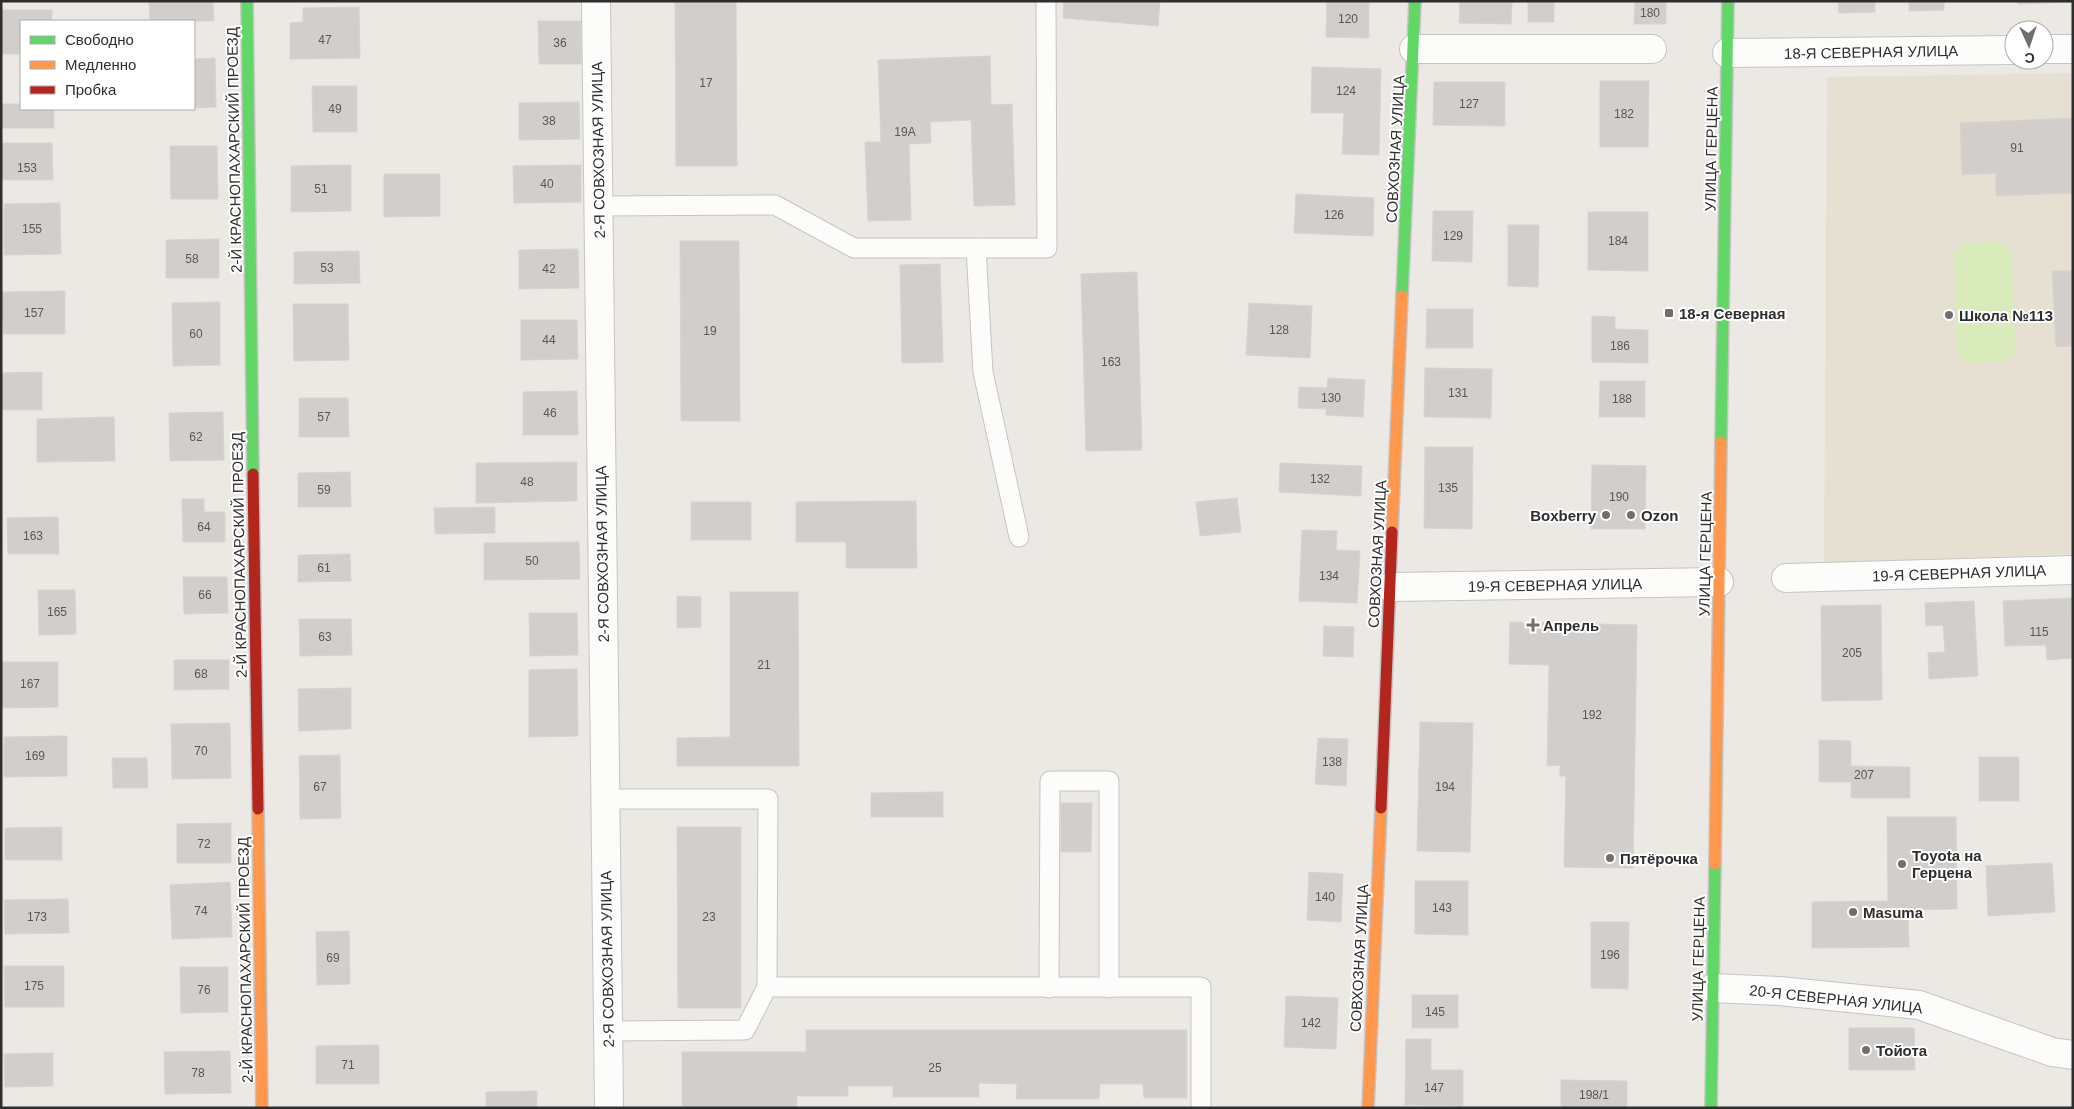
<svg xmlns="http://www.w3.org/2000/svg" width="2074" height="1109" font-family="Arial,sans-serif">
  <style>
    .education { fill: #e6e0d3 }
    .pitch { fill: #d9eabb }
    .building { fill: #d1cecb; stroke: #d7d4d0 }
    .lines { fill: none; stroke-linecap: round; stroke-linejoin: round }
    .lane-casing { stroke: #c5c4c5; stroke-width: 21 }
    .street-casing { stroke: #c5c4c5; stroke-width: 30 }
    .fast-casing { stroke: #c5c4c5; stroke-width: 14 }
    .slow-casing { stroke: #c5c4c5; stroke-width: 14 }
    .jam-casing { stroke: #c5c4c5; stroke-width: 14 }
    .lane { stroke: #fcfcfb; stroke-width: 19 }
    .street { stroke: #fcfcfb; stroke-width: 28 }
    .fast { stroke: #63d668; stroke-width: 11 }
    .slow { stroke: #ff974d; stroke-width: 11 }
    .jam { stroke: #b3261e; stroke-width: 11 }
    .poi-dot { fill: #706f6e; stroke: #fff; stroke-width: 2 }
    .labels { text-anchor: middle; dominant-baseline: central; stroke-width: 4; stroke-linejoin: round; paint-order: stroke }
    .number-label { font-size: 12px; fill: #585857 }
    .street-label { font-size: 15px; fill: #2e2e2e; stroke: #fff }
    .poi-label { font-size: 15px; font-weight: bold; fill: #2e2e2e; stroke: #fff; text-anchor: start }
  </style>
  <rect width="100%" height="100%" fill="#ece8e4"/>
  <path class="education" d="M2073 73V554L1824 563 1827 77Z"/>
  <path class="pitch" d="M1996 241 2007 245 2012 256 2015 353 2007 361 1967 363 1962 360 1957 349 1954 252 1962 244Z"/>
  <g class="building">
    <path d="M149 1H213L214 21H150Z"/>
    <path d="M675 1H736L737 166H676Z"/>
    <path d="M1064 1H1160L1158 26 1063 18Z"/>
    <path d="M1327 1H1369V38L1326 37Z"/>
    <path d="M1460 1H1512L1511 24 1459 23Z"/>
    <rect x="1528" y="1" width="26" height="21"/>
    <path d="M1635 1H1666V24H1634Z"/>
    <path d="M1838 1H1875V12L1839 13Z"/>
    <path d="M1909 1H1944V10L1909 11Z"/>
    <path d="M2018 1H2073V2L2018 4Z"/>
    <path d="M359 7 360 58 290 59V23L303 22V8Z"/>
    <path d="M1 10H52V21H21V54H1Z"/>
    <path d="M538 21H581V64H539Z"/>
    <path d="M990 56 991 105 1012 104 1015 205 974 206 971 120 930 122 931 143 909 144 911 220 868 221 865 142H881L878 60Z"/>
    <path d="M215 58 216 107 194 108V59Z"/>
    <path d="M1312 67 1381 69 1379 155 1342 154 1344 113H1311Z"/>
    <path d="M1600 81H1649L1648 147H1600Z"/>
    <path d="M1434 82H1505V126L1433 125Z"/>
    <path d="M312 86H357V132H313Z"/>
    <path d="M579 102 580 139 519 140V103Z"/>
    <path d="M1 104H21V109H54V128H1Z"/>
    <path d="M2073 118V193L1996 196V173L1962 175 1960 123Z"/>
    <path d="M1 143H52L53 180H2Z"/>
    <path d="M170 146H217L218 199H171Z"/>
    <path d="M351 165V211L291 212V166Z"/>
    <path d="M581 165V202L514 203 513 166Z"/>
    <path d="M384 174H440V216L384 217Z"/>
    <path d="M1296 194 1374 198 1373 236 1294 233Z"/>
    <path d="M60 203 61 254 4 255V204Z"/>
    <path d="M1433 211H1473L1472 262 1432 261Z"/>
    <path d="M1588 212H1648V271L1588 270Z"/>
    <path d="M1508 225H1539L1538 287 1508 286Z"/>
    <path d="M219 239V278H166V240Z"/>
    <path d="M680 241H739L740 421H681Z"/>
    <path d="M578 249 579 288 519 289V250Z"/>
    <path d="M359 251 360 283 294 284V252Z"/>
    <path d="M940 264 943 362 902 363 900 265Z"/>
    <path d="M2052 271H2073V346L2056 347Z"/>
    <path d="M1137 272 1142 450 1086 451 1081 274Z"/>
    <path d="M65 291V334H3L2 292Z"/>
    <path d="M220 302V365L173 366 172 303Z"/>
    <path d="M1249 303 1312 306 1310 358 1246 355Z"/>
    <path d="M293 304H348L349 360 294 361Z"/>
    <path d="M1427 309H1473V348H1426Z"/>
    <path d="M1592 316 1615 317V329L1648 330V363L1592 362Z"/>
    <path d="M521 320H577L578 359 521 360Z"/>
    <path d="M1425 368 1492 369 1491 418 1424 417Z"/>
    <path d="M42 372V410H1V373Z"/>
    <path d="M1328 378 1365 380 1363 417 1326 415V409L1298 408 1299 387 1327 388Z"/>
    <path d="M1600 381H1645V417H1599Z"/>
    <path d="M577 391 578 435H523V392Z"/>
    <path d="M299 398H348L349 437H299Z"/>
    <path d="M223 412 224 460 170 461 169 413Z"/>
    <path d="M114 417 115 461 37 462V419Z"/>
    <path d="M1425 447H1473L1472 529 1424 528Z"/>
    <path d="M577 462V501L476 503V463Z"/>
    <path d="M1280 463 1362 466 1361 496 1279 492Z"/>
    <path d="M1592 465 1646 466 1645 529H1591Z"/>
    <path d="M350 472 351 507H298V473Z"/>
    <path d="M1237 498 1241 532 1200 536 1196 502Z"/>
    <path d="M182 499H204V512H225V542H183Z"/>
    <path d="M916 501 917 568H846V542H796V502Z"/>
    <rect x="691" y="502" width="60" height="38"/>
    <path d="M495 507V533L435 534 434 508Z"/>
    <path d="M58 517 59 554H8L7 518Z"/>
    <path d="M1302 530 1337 531 1336 550 1360 551 1357 603 1299 601Z"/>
    <path d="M579 542 580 579 484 580V543Z"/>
    <path d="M350 554 351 581 298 582V555Z"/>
    <path d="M183 577H227L228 613 184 614Z"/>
    <path d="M38 590H75L76 634 39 635Z"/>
    <path d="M730 592H798L799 766H677V738L730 737Z"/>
    <path d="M677 596 701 597V627L677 628Z"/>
    <path d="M2072 598 2073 658 2047 660 2046 645 2005 646 2003 601Z"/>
    <path d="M1974 601 1978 676 1929 679 1928 653 1945 652 1943 625 1926 626 1925 603Z"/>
    <path d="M1881 605 1882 700 1822 701 1821 606Z"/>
    <path d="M529 613H577L578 655 530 656Z"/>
    <path d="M299 619H351L352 655 300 656Z"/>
    <path d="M1510 622 1637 625 1633 868 1564 867 1566 776H1560V765L1547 766 1549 665 1509 664Z"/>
    <path d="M1324 626 1354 627 1353 657 1323 656Z"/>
    <path d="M174 660H229V689L174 690Z"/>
    <path d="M1 662H58V707L1 708Z"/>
    <path d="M577 669 578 736 529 737V670Z"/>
    <path d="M351 688V729L299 731 298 689Z"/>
    <path d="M1420 722 1473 723 1470 852 1417 851Z"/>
    <path d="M230 723 231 778 172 779 171 724Z"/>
    <path d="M67 736V776L4 777V737Z"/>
    <path d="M1318 738 1348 739 1346 786 1315 784Z"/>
    <path d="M1819 740 1851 741V766L1910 767V798H1851V782H1819Z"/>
    <path d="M340 755 341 818 300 819 299 756Z"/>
    <rect x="1979" y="757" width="40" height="44"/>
    <path d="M112 758H147L148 788H113Z"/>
    <path d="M943 792V817H871V793Z"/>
    <path d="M1061 803H1092L1091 852H1061Z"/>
    <path d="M1887 817H1956L1957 909 1908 910 1909 947 1812 948V902L1888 901Z"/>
    <path d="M231 823V863H177V824Z"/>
    <path d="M62 827V860H5V828Z"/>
    <path d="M677 827H741V1008H678Z"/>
    <path d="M2052 863 2055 912 1988 916 1986 866Z"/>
    <path d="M1309 872 1343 874 1341 922 1307 920Z"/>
    <path d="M1415 881H1468V935L1415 934Z"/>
    <path d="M230 882 232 937 172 939 170 885Z"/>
    <path d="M68 899 69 933 5 934 4 900Z"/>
    <path d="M1591 922H1629L1628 989 1591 988Z"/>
    <path d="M349 931 350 984 317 985 316 932Z"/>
    <path d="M4 966H64V1007H5Z"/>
    <path d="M180 967H228V1012L181 1013Z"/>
    <rect x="1412" y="995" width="46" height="33"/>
    <path d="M1286 996 1338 998 1336 1049 1284 1047Z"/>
    <path d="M1849 1028H1914L1915 1070H1849Z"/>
    <path d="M806 1030H1187V1098H1144L1143 1084H1100L1099 1099H1016L1017 1084 979 1083V1097H893V1086H848V1096H797V1108H682V1052H806Z"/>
    <path d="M1406 1039H1431V1070H1463V1106L1405 1105Z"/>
    <path d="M379 1045V1084H316V1046Z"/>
    <path d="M230 1051 231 1093 165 1094 164 1052Z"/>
    <path d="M53 1053V1086L5 1087 4 1054Z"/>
    <path d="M1561 1080 1627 1081V1108H1561Z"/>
    <path d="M537 1091V1108H486V1092Z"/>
  </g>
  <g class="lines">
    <defs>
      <g id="lane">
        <path d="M598 206 775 205 854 248H1047L1046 1"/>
        <path d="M976 248 983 372 1019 537"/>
        <path d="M605 799H768L767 987H1201V1108"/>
        <path d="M1049 988 1050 781H1109V988"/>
        <path d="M608 1031 745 1030 767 987"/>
      </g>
      <g id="street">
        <path d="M596 1 609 1108"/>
        <path d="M1414 49H1652"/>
        <path d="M2044 49H2073"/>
        <path d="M1727 53 2014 50"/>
        <path d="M1786 578 2073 570"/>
        <path d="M1390 587 1719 582"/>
        <path d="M1713 988 1779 991 1919 1005 2052 1052 2073 1055"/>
      </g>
      <g id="fast">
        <path d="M247 1 253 474"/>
        <path d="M1402 296 1415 1"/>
        <path d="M1721 442 1728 1"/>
        <path d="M1711 1108 1715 864"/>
      </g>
      <g id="slow">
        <path d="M1392 532 1402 296"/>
        <path d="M258 809 262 1108"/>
        <path d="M1715 864 1721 442"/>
        <path d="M1368 1108 1381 808"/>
      </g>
      <g id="jam">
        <path d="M253 474 258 809"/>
        <path d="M1381 808 1392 532"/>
      </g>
    </defs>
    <use href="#lane" class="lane-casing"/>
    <use href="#street" class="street-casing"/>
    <use href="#fast" class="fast-casing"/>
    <use href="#slow" class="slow-casing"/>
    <use href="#jam" class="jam-casing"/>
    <use href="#lane" class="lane"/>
    <use href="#street" class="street"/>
    <use href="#fast" class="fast"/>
    <use href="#slow" class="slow"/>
    <use href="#jam" class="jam"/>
  </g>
  <g class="poi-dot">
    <rect x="1664" y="308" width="10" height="10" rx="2.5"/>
    <circle cx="1949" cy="315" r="5"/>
    <circle cx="1606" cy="515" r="5"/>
    <circle cx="1631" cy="515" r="5"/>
    <path d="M1530.5 617.5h5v5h5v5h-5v5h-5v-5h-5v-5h5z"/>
    <circle cx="1610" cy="858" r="5"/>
    <circle cx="1902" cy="864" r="5"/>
    <circle cx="1853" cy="912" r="5"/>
    <circle cx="1866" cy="1050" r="5"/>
  </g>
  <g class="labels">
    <g class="number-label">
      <text x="1650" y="13">180</text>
      <text x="1348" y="19">120</text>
      <text x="325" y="40">47</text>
      <text x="560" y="43">36</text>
      <text x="706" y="83">17</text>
      <text x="1346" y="91">124</text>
      <text x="1469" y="104">127</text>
      <text x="335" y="109">49</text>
      <text x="1624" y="114">182</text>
      <text x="549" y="121">38</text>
      <text x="905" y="132">19А</text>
      <text x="2017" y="148">91</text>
      <text x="27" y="168">153</text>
      <text x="547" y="184">40</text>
      <text x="321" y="189">51</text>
      <text x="1334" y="215">126</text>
      <text x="32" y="229">155</text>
      <text x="1453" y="236">129</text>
      <text x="1618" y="241">184</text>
      <text x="192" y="259">58</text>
      <text x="327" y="268">53</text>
      <text x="549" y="269">42</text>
      <text x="34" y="313">157</text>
      <text x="1279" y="330">128</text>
      <text x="710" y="331">19</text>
      <text x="196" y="334">60</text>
      <text x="549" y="340">44</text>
      <text x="1620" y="346">186</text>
      <text x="1111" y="362">163</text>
      <text x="1458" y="393">131</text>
      <text x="1331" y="398">130</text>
      <text x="1622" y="399">188</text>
      <text x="550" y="413">46</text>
      <text x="324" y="417">57</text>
      <text x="196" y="437">62</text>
      <text x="1320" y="479">132</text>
      <text x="527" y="482">48</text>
      <text x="1448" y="488">135</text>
      <text x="324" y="490">59</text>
      <text x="1619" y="497">190</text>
      <text x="204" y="527">64</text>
      <text x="33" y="536">163</text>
      <text x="532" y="561">50</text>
      <text x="324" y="568">61</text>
      <text x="1329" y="576">134</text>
      <text x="205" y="595">66</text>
      <text x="57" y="612">165</text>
      <text x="2039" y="632">115</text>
      <text x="325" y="637">63</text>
      <text x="1852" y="653">205</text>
      <text x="764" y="665">21</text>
      <text x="201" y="674">68</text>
      <text x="30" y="684">167</text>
      <text x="1592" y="715">192</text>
      <text x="201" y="751">70</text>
      <text x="35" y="756">169</text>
      <text x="1332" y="762">138</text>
      <text x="1864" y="775">207</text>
      <text x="320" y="787">67</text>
      <text x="1445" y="787">194</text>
      <text x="204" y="844">72</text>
      <text x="1325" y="897">140</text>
      <text x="1442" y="908">143</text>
      <text x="201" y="911">74</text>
      <text x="37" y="917">173</text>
      <text x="709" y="917">23</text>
      <text x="1610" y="955">196</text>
      <text x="333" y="958">69</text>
      <text x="34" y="986">175</text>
      <text x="204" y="990">76</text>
      <text x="1435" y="1012">145</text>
      <text x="1311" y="1023">142</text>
      <text x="348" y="1065">71</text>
      <text x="935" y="1068">25</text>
      <text x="198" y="1073">78</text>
      <text x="1434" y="1088">147</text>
      <text x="1594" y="1095">198/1</text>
    </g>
    <g class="street-label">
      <text transform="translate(1871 52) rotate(-1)">18-Я СЕВЕРНАЯ УЛИЦА</text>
      <text transform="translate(1395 149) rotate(-87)">СОВХОЗНАЯ УЛИЦА</text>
      <text transform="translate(1711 149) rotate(-89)">УЛИЦА ГЕРЦЕНА</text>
      <text transform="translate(234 150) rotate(-91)">2-Й КРАСНОПАХАРСКИЙ ПРОЕЗД</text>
      <text transform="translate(598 150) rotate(-91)">2-Я СОВХОЗНАЯ УЛИЦА</text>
      <text transform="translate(602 554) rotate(-91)">2-Я СОВХОЗНАЯ УЛИЦА</text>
      <text transform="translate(1377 554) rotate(-87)">СОВХОЗНАЯ УЛИЦА</text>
      <text transform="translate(1705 554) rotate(-89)">УЛИЦА ГЕРЦЕНА</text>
      <text transform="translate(239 555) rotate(-91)">2-Й КРАСНОПАХАРСКИЙ ПРОЕЗД</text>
      <text transform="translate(1959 573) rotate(-2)">19-Я СЕВЕРНАЯ УЛИЦА</text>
      <text transform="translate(1555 585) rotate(-1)">19-Я СЕВЕРНАЯ УЛИЦА</text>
      <text transform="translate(1359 958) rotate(-87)">СОВХОЗНАЯ УЛИЦА</text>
      <text transform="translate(607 959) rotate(-91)">2-Я СОВХОЗНАЯ УЛИЦА</text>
      <text transform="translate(1698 959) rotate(-89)">УЛИЦА ГЕРЦЕНА</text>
      <text transform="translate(245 960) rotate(-91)">2-Й КРАСНОПАХАРСКИЙ ПРОЕЗД</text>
      <text transform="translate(1836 999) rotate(6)">20-Я СЕВЕРНАЯ УЛИЦА</text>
    </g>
    <g class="poi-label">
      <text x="1679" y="313">18-я Северная</text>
      <text x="1959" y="315">Школа №113</text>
      <text x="1596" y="515" text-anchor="end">Boxberry</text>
      <text x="1641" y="515">Ozon</text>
      <text x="1543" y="625">Апрель</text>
      <text x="1912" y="855">Toyota на<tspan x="1912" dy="17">Герцена</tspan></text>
      <text x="1620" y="858">Пятёрочка</text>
      <text x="1863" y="912">Masuma</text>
      <text x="1876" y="1050">Тойота</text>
    </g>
  </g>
  <rect width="2074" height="1109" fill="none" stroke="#2e2e2e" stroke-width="5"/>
  <rect x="20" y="20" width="175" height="90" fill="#ffffff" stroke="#ababab"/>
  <rect x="30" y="36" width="25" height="8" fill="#63d668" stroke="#ababab"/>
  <text x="65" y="45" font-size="15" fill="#2e2e2e">Свободно</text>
  <rect x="30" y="61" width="25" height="8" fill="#ff974d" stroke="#ababab"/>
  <text x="65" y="70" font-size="15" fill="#2e2e2e">Медленно</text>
  <rect x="30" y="86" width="25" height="8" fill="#b3261e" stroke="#ababab"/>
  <text x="65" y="95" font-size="15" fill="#2e2e2e">Пробка</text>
  <g transform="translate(2029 45) rotate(177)"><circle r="24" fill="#ffffff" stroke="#ababab"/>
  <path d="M0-4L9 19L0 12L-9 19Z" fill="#706f6e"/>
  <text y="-8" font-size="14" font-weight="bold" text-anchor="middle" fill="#2e2e2e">С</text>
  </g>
</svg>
